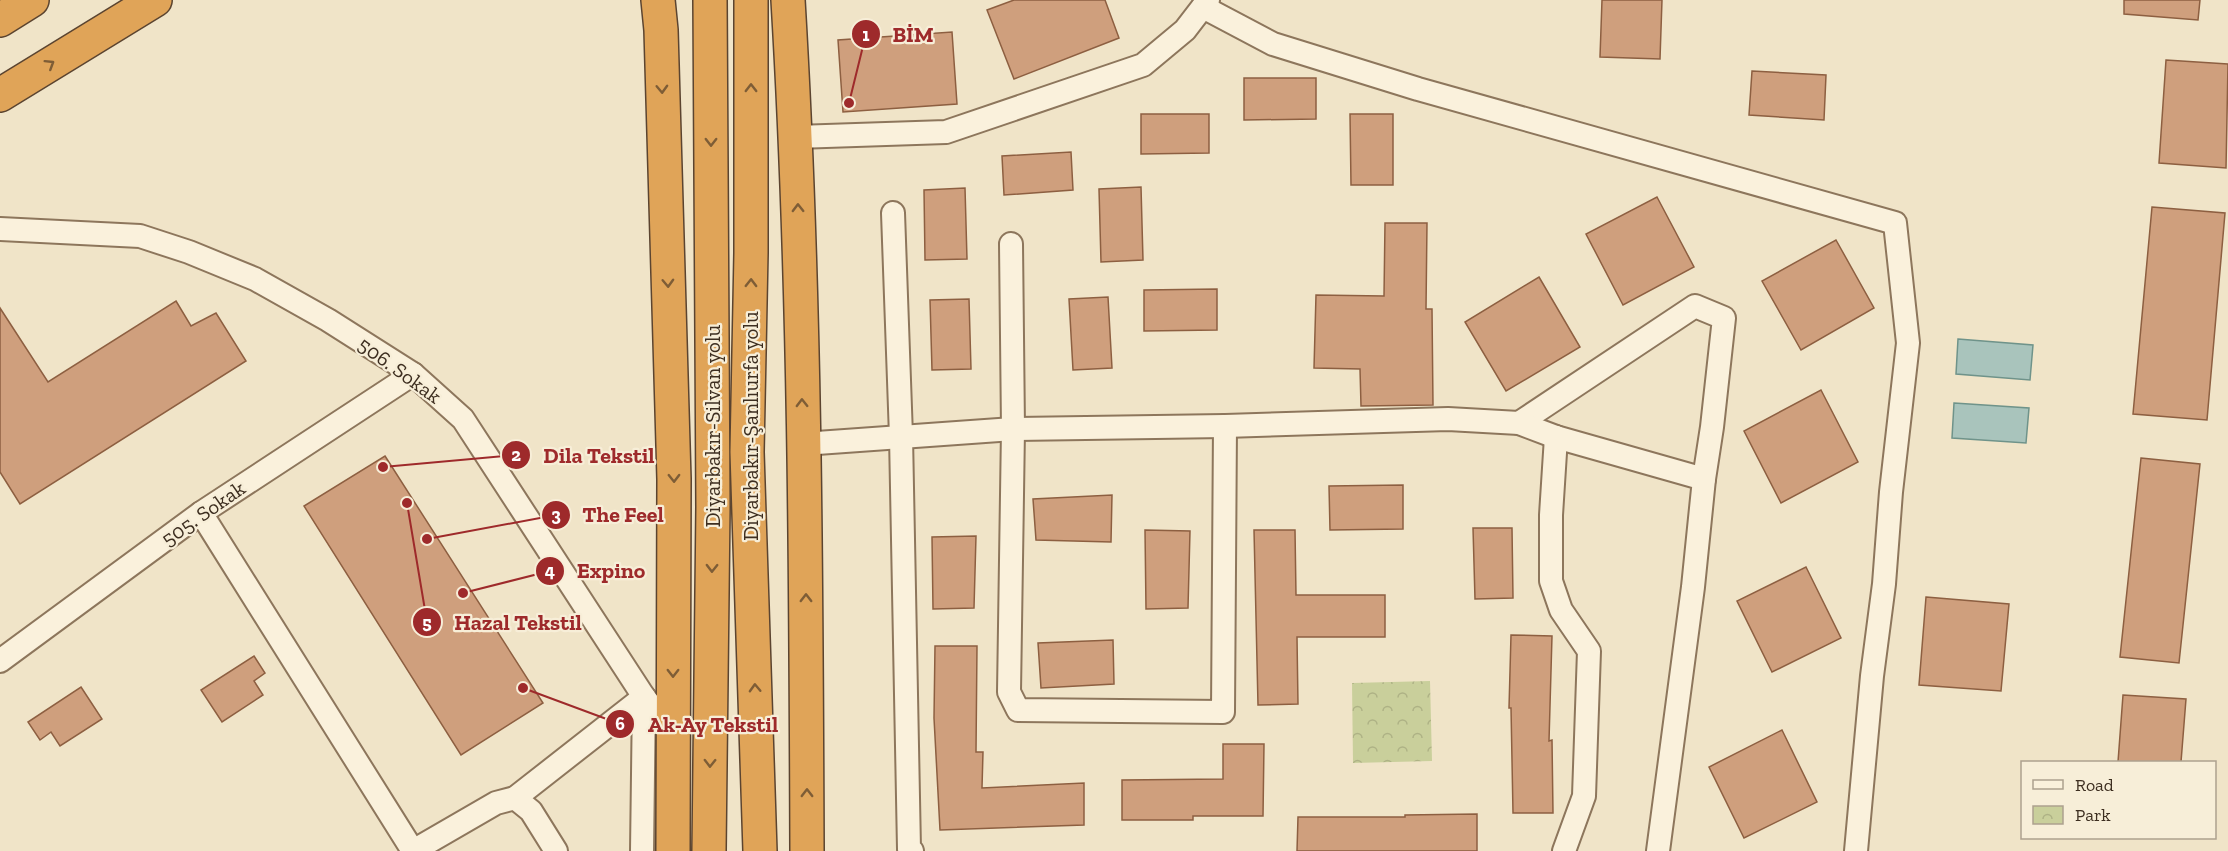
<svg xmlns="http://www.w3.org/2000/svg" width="2228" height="851" font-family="'Zilla Slab',serif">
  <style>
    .park { fill: url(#park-crowns) }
    .water { fill: #a9c4bc; stroke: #6f938a; stroke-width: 1.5 }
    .building { fill: #cf9f7d; stroke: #8d5f41; stroke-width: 1.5 }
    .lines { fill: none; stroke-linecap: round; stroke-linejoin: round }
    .street-casing { stroke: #8d765c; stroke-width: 26 }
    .highway-casing { stroke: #5b4430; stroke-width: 36 }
    .street { stroke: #faf1dc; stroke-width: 22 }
    .highway { stroke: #e0a458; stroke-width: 33 }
    .oneway { stroke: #7e5d36 }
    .labels { text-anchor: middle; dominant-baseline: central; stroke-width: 4.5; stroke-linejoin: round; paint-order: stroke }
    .street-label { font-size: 21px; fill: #3d2e20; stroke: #f7eed8 }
    .leader { fill: none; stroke: #9e2a2b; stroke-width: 2 }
    .callout-dot { fill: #9e2a2b; stroke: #f7eed8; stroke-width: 2 }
    .mark-label { font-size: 18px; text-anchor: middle; font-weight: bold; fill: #fff }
    .callout-label { font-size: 22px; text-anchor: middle; font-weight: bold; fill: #9e2a2b; stroke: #f7eed8; stroke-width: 4.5; stroke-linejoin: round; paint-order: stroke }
  </style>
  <defs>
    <pattern id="park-crowns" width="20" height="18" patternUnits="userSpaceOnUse" patternTransform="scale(1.5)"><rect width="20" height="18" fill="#c9cf9b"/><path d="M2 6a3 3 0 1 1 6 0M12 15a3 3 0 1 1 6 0" fill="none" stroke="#aeb285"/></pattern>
  </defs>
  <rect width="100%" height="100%" fill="#f0e4c8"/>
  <path class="park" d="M1430 681 1432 761 1353 763 1352 683Z"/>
  <g class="water">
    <path d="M1958 339 2033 345 2030 380 1956 374Z"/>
    <path d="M1954 403 2029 408 2026 443 1952 438Z"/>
  </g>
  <g class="building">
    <path d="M1014 0H1105L1119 38 1014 79 987 10Z"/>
    <path d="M1602 0H1662L1660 59 1600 57Z"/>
    <path d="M2124 0H2200L2198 20 2124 14Z"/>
    <path d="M952 32 957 104 843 112 838 40Z"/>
    <path d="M2166 60 2228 64 2226 168 2159 163Z"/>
    <path d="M1752 71 1826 75 1824 120 1749 115Z"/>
    <path d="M1244 78H1316V119L1244 120Z"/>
    <path d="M1141 114H1209V153L1141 154Z"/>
    <path d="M1350 114H1393V185H1351Z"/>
    <path d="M1071 152 1073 190 1004 195 1002 156Z"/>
    <path d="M1141 187 1143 260 1101 262 1099 189Z"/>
    <path d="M965 188 967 259 925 260 924 190Z"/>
    <path d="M1657 197 1694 267 1623 305 1586 234Z"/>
    <path d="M2152 207 2225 213 2207 420 2133 414Z"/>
    <path d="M1385 223H1427L1426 309H1432L1433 405 1361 406 1360 369 1314 368 1316 295 1384 296Z"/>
    <path d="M1836 240 1874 308 1801 350 1762 281Z"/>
    <path d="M1539 277 1580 347 1506 391 1465 322Z"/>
    <path d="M1217 289V330L1144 331V290Z"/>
    <path d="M1108 297 1112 368 1073 370 1069 299Z"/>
    <path d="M969 299 971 369 932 370 930 300Z"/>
    <path d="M176 301 191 326 216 313 246 361 20 504 0 472V308L48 382Z"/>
    <path d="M1821 390 1858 462 1781 503 1744 431Z"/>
    <path d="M385 456 543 703 461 755 304 506Z"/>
    <path d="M2141 458 2200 464 2179 663 2120 657Z"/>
    <path d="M1403 485V529L1330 530 1329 486Z"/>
    <path d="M1112 495 1111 542 1036 540 1033 499Z"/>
    <path d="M1473 528H1512L1513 598 1475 599Z"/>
    <path d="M1145 530 1190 531 1188 608 1146 609Z"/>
    <path d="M1254 530H1295L1296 595H1385V637H1297L1298 704 1258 705Z"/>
    <path d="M976 536 974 608 933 609 932 537Z"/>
    <path d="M1806 567 1841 638 1772 672 1737 601Z"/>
    <path d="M1926 597 2009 604 2001 691 1919 685Z"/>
    <path d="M1511 635 1552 636 1549 741 1552 740 1553 813H1513L1511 708H1509Z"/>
    <path d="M1113 640 1114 684 1041 688 1038 643Z"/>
    <path d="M935 646H977L976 752H983L982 788 1084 783V825L940 830 934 718Z"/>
    <path d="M254 656 265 673 254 681 263 695 222 722 201 690Z"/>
    <path d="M81 687 102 719 60 746 51 732 40 740 28 722Z"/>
    <path d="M2123 695 2186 699 2181 762H2118Z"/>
    <path d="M1782 730 1817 802 1744 838 1709 767Z"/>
    <path d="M1223 744H1264L1263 816H1193V820H1122V780L1223 779Z"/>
    <path d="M1477 814V851H1297L1298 817H1405V815Z"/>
  </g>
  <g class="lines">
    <defs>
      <g id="street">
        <path d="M1203 7 1273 44 1418 89 1895 223 1908 343 1891 492 1884 584 1872 676 1856 851"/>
        <path d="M796 137 946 132 1143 65 1185 30 1208 0"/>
        <path d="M893 213 901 436 909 849 912 851"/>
        <path d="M0 229 140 236 189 252 255 279 328 320 413 374 463 419 644 697 673 735"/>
        <path d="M1011 244 1013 429 1009 692 1018 710 1223 712 1225 426"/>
        <path d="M1519 423 1695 306 1724 318 1712 427 1704 479"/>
        <path d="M1556 437 1551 515V581L1561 610 1589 651 1584 796 1564 851"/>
        <path d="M803 444 1013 429 1225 426 1448 419 1519 423 1556 437 1704 479 1693 587 1658 851"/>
        <path d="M201 513 413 851"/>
        <path d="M0 661 201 513 413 374"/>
        <path d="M515 798 531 811 556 851"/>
        <path d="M413 851 496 803 515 798 644 697"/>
        <path d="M642 851 644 697"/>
      </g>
      <g id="highway">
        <path d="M658 0 661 30 674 479 673 851"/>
        <path d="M751 0V253L747 452 760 851"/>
        <path d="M788 0C805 283 806 567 807 851"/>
        <path d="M0 20 32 0"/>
        <path d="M0 95 155 0"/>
        <path d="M709 851 713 507 710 0"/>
      </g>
    </defs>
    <use href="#street" class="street-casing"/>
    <use href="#highway" class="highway-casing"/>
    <use href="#street" class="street"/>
    <use href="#highway" class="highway"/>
  </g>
  <defs><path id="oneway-chevron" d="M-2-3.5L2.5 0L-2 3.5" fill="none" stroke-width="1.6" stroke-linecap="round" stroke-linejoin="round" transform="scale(1.5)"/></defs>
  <g class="oneway">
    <use href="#oneway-chevron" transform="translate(50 64) rotate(-32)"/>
    <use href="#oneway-chevron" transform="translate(751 88) rotate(-90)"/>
    <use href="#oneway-chevron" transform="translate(662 89) rotate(88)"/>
    <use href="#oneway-chevron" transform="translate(711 142) rotate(90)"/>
    <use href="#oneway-chevron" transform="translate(798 208) rotate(-91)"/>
    <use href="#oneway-chevron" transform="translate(668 283) rotate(88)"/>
    <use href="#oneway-chevron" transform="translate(751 283) rotate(-89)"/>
    <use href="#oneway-chevron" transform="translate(802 403) rotate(-91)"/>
    <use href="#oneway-chevron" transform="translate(674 478) rotate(89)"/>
    <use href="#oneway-chevron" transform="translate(712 568) rotate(91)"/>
    <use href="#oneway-chevron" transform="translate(806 598) rotate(-90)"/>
    <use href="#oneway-chevron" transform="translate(673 673) rotate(90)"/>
    <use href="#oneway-chevron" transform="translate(755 688) rotate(-92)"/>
    <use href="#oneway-chevron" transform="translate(710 763) rotate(91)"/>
    <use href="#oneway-chevron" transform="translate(807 793) rotate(-90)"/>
  </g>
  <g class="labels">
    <g class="street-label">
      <text transform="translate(400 370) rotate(36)">506. Sokak</text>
      <text transform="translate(712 426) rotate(-90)">Diyarbakır-Silvan yolu</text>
      <text transform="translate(750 426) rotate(-90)">Diyarbakır-Şanlıurfa yolu</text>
      <text transform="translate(203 513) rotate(-35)">505. Sokak</text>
    </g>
  </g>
  <path class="leader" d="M849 103L866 34M383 467L516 455M427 539L556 515M463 593L550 571M407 503L427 622M523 688L620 724"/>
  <g class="callout-dot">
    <circle cx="849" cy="103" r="6"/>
    <circle cx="383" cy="467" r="6"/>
    <circle cx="427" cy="539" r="6"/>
    <circle cx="463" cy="593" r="6"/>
    <circle cx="407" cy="503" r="6"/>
    <circle cx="523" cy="688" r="6"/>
    <circle cx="866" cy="34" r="15"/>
    <circle cx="516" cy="455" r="15"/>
    <circle cx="556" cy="515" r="15"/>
    <circle cx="550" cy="571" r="15"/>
    <circle cx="427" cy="622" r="15"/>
    <circle cx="620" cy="724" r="15"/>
  </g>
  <g class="mark-label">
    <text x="866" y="41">1</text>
    <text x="516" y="461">2</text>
    <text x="556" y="521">3</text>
    <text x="550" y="577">4</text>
    <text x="427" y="629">5</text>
    <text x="620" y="730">6</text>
  </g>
  <g class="callout-label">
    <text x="913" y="42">BİM</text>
    <text x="599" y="463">Dila Tekstil</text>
    <text x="623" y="522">The Feel</text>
    <text x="611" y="578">Expino</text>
    <text x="518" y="630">Hazal Tekstil</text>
    <text x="713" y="732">Ak-Ay Tekstil</text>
  </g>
  <rect x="2021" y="761" width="195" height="78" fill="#f7eed8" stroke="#ada18e" stroke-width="1.5"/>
  <rect x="2033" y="780" width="30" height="9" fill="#faf1dc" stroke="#ada18e" stroke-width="1.5"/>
  <text x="2075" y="791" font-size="18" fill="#3d2e20">Road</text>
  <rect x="2033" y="806" width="30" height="18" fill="url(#park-crowns)" stroke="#ada18e" stroke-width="1.5"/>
  <text x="2075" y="821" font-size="18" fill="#3d2e20">Park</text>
</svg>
